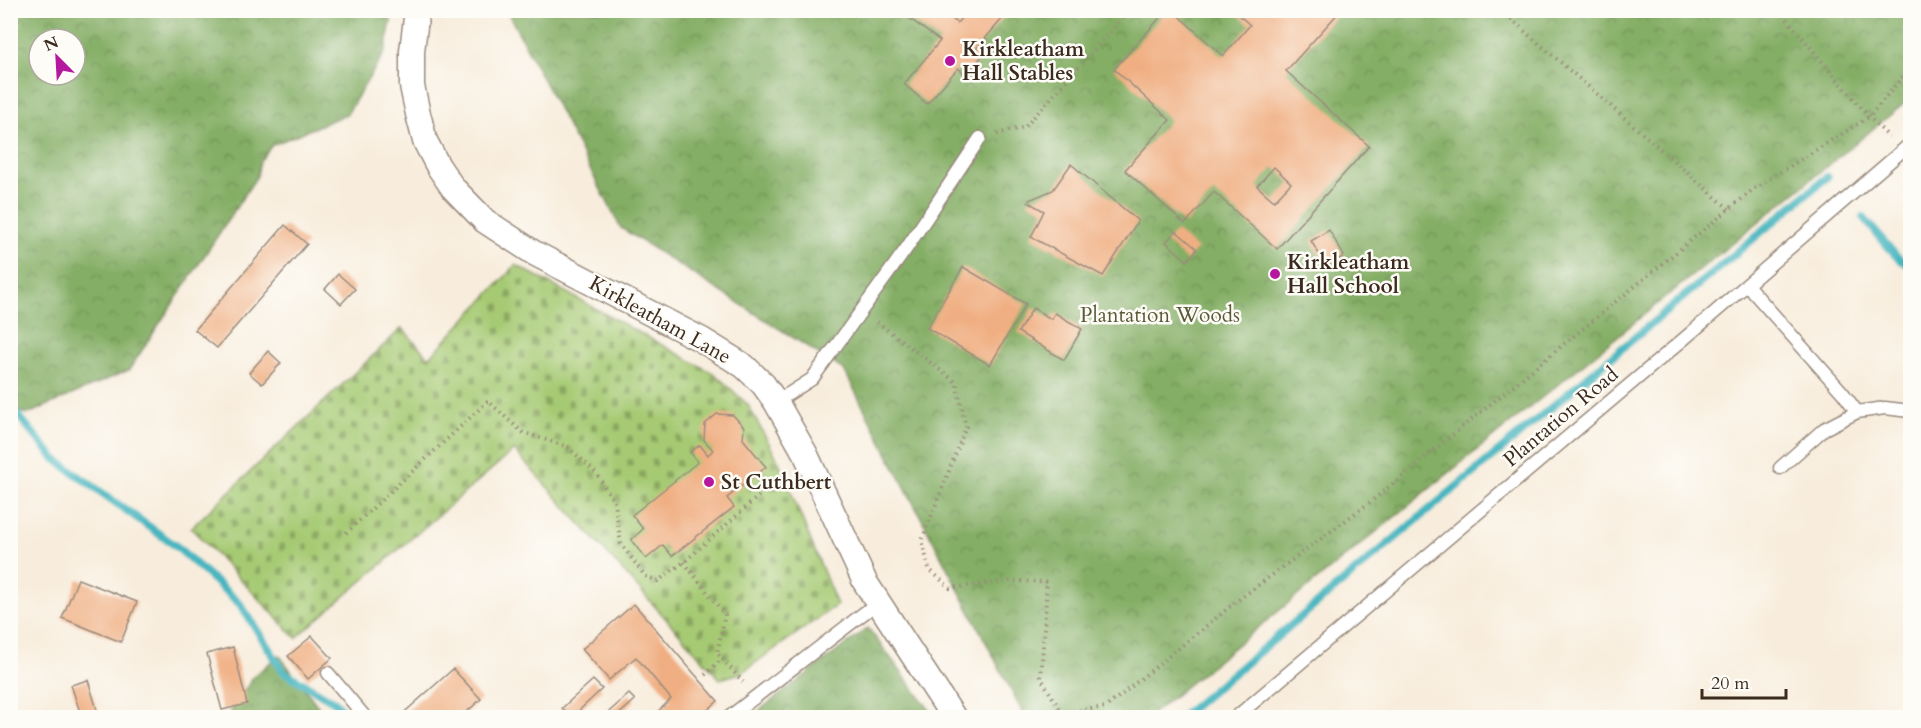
<svg xmlns="http://www.w3.org/2000/svg" width="1921" height="728" font-family="Cardo,serif">
  <style>
    .forest { fill: url(#forest-crowns); stroke: #606c42; stroke-width: 1.5; fill-rule: evenodd }
    .cemetery { fill: url(#cemetery-stones); stroke: #707a48; stroke-width: 1.5 }
    .lines { fill: none; stroke-linecap: round; stroke-linejoin: round }
    .stream { stroke: #47b6c0; stroke-width: 8 }
    .building { fill: #f0af82; fill-rule: evenodd }
    .service-casing { stroke: #9a8c7e; stroke-width: 15 }
    .minor-casing { stroke: #9a8c7e; stroke-width: 27 }
    .path { stroke: #9a8c7e; stroke-width: 4; stroke-dasharray: 1.5 4.5; stroke-linecap: butt }
    .service { stroke: #fff; stroke-width: 12 }
    .minor { stroke: #fff; stroke-width: 24 }
    .poi-dot { fill: #b5179e; stroke: #fdfcf7; stroke-width: 2 }
    .labels { text-anchor: middle; dominant-baseline: central; stroke-width: 5; stroke-linejoin: round; paint-order: stroke }
    .poi-label { font-size: 21px; font-weight: bold; fill: #3b2a1e; stroke: #fdfcf7; text-anchor: start }
    .park-label { font-size: 21px; fill: #5b5a38; stroke: #fdfcf7 }
    .street-label { font-size: 21px; fill: #3b2a1e; stroke: #fdfcf7 }
  </style>
  <defs>
    <pattern id="forest-crowns" width="20" height="18" patternUnits="userSpaceOnUse" patternTransform="scale(1.5)"><rect width="20" height="18" fill="#84ae65"/><path d="M2 6a3 3 0 1 1 6 0M12 15a3 3 0 1 1 6 0" fill="none" stroke="#6d8e53"/></pattern>
    <pattern id="cemetery-stones" width="16" height="16" patternUnits="userSpaceOnUse" patternTransform="scale(1.5)"><rect width="16" height="16" fill="#a6ca73"/><path d="M2 7V4a2 2 0 0 1 4 0v3zM10 15v-3a2 2 0 0 1 4 0v3z" fill="#88a45e"/></pattern>
  </defs>
  <rect width="100%" height="100%" fill="#fdfcf7"/>
  <filter id="ink" filterUnits="userSpaceOnUse"><feTurbulence type="fractalNoise" baseFrequency=".0167" numOctaves="2"/><feDisplacementMap in="SourceGraphic" scale="12" xChannelSelector="R" yChannelSelector="G"/><feConvolveMatrix kernelMatrix="1 2 1 2 8 2 1 2 1" color-interpolation-filters="sRGB"/></filter>
  <filter id="wash" filterUnits="userSpaceOnUse"><feTurbulence type="fractalNoise" baseFrequency=".008" numOctaves="4" result="noise"/><feDisplacementMap in="SourceGraphic" scale="24" xChannelSelector="R" yChannelSelector="G"/><feGaussianBlur stdDeviation="1.35" result="paint"/><feColorMatrix in="noise" values="0 0 0 0 0 0 0 0 0 0 0 0 0 0 0 0 0 1.4 0 .05"/><feComposite in="paint" operator="in"/></filter>
  <g filter="url(#wash)">
    <rect width="100%" height="100%" fill="#f8eddd"/>
    <g class="forest">
      <path d="M10 11H393L385 52 347 114 272 145 260 161 257 176 129 370 28 414 10 409ZM39 39H75V75H39Z"/>
      <path d="M507 11H1910V99L1148 717H1025L844 370 621 228Z"/>
      <path d="M868 628 935 717H750L758 711Z"/>
      <path d="M279 655 326 717 227 718 253 677Z"/>
    </g>
    <path class="cemetery" d="M516 265 715 374 748 405 778 460 837 605 741 673 720 679 514 450 296 638 191 528 402 328 429 358Z"/>
    <g class="lines">
      <g class="stream">
        <path d="M1863 217 1897 257 1910 266"/>
        <path d="M10 406 55 459 176 546 240 604 284 672 335 702 349 718"/>
        <path d="M1180 718 1827 177"/>
      </g>
    </g>
    <g id="blocks">
      <g class="building">
        <path d="M898 10H941L957 23 968 10H1010L976 49 983 55 966 75 958 68 927 104 904 84 940 41Z"/>
        <path d="M1167 10H1172L1223 56 1250 25 1233 10H1341L1286 71 1369 146 1277 249 1214 192 1185 224 1125 170 1170 120 1114 69ZM1274 167 1291 183 1274 201 1257 186Z"/>
        <path d="M1071 164 1138 221 1103 276 1031 237 1044 211 1028 202 1029 200 1053 190Z"/>
        <path d="M285 225 307 244 217 348 195 330Z"/>
        <path d="M1329 230 1344 256 1327 267 1311 241Z"/>
        <path d="M1176 231 1197 249 1187 261 1166 242Z"/>
        <path d="M963 267 1026 304 990 365 927 328Z"/>
        <path d="M338 274 355 289 341 304 325 289Z"/>
        <path d="M1033 308 1051 319 1055 313 1082 329 1064 360 1018 332Z"/>
        <path d="M268 351 281 363 262 384 249 373Z"/>
        <path d="M717 414 733 415 744 427 743 439 766 467 727 498 734 507 672 556 663 545 646 559 631 540 643 529 632 515 698 462 690 452 700 445 708 455 713 450 704 440 705 424Z"/>
        <path d="M78 579 137 602 121 642 62 618Z"/>
        <path d="M634 604 718 701 698 718H651L671 699 636 657 609 680 582 649Z"/>
        <path d="M312 636 332 658 308 679 288 656Z"/>
        <path d="M233 647 247 704 222 710 207 654Z"/>
        <path d="M453 669 481 699 460 718H398Z"/>
        <path d="M88 680 98 713 82 718 71 685Z"/>
        <path d="M593 680 602 689 571 718 562 708Z"/>
        <path d="M629 694 635 700 615 718H602Z"/>
      </g>
    </g>
  </g>
  <g filter="url(#ink)">
    <use href="#blocks" fill-opacity="0" stroke="#9a8c7e" stroke-width="1.5"/>
    <g class="lines">
      <defs>
        <g id="service">
          <path d="M1747 285 1843 393 1857 412 1885 408 1910 411"/>
          <path d="M776 402 812 379 906 249 980 138"/>
          <path d="M1780 468 1824 429 1857 412"/>
          <path d="M328 673 366 718"/>
          <path d="M728 718 877 603"/>
          <path d="M1235 718 1685 338 1910 144"/>
        </g>
        <path id="minor" d="M417 10 412 51V86L418 114 425 141 438 166 453 188 485 221 534 253 702 340 744 366 763 384 776 402 806 455 865 582 954 718"/>
      </defs>
      <use href="#service" class="service-casing"/>
      <use href="#minor" class="minor-casing"/>
      <g class="path">
        <path d="M1503 10 1505 14 1729 209"/>
        <path d="M1779 10 1869 117 1889 137"/>
        <path d="M997 134 1025 127 1130 10"/>
        <path d="M877 322 956 382 966 427 922 540 929 569 950 588 1010 581 1047 582 1041 678 1062 713 1106 707 1237 601 1373 500 1755 188 1869 117 1910 68"/>
        <path d="M346 533 488 401 522 432 568 447 596 473 615 503 621 544 645 576 658 581 684 562 786 472"/>
        <path d="M684 562 725 615 717 653 743 682"/>
        <path d="M705 675 722 659"/>
      </g>
      <use href="#service" class="service"/>
      <use href="#minor" class="minor"/>
    </g>
  </g>
  <g class="poi-dot">
    <circle cx="950" cy="61" r="6"/>
    <circle cx="1275" cy="274" r="6"/>
    <circle cx="709" cy="482" r="6"/>
  </g>
  <g class="labels">
    <g class="poi-label">
      <text x="962" y="49">Kirkleatham<tspan x="962" dy="24">Hall Stables</tspan></text>
      <text x="1287" y="262">Kirkleatham<tspan x="1287" dy="24">Hall School</tspan></text>
      <text x="721" y="482">St Cuthbert</text>
    </g>
    <g class="park-label">
      <text x="1160" y="315">Plantation Woods</text>
    </g>
    <g class="street-label">
      <text transform="translate(660 320) rotate(29)">Kirkleatham Lane</text>
      <text transform="translate(1561 417) rotate(-40)">Plantation Road</text>
    </g>
  </g>
  <rect width="1921" height="728" fill="none" stroke="#fdfcf7" stroke-width="36"/>
  <g transform="translate(57 57) rotate(336)"><circle r="28" fill="#fdfcf7" stroke="#afa8a0" stroke-width="1.5"/>
  <path d="M0-4.5L10 22L0 15L-10 22Z" fill="#b5179e"/>
  <text y="-9" font-size="16" font-weight="bold" text-anchor="middle" fill="#3b2a1e">N</text>
  </g>
  <path d="M1702 689v9h84v-9" fill="none" stroke="#3b2a1e" stroke-width="3"/>
  <text x="1711" y="689" font-size="18" fill="#3b2a1e" stroke="#fdfcf7" stroke-width="4.5" paint-order="stroke">20 m</text>
</svg>
